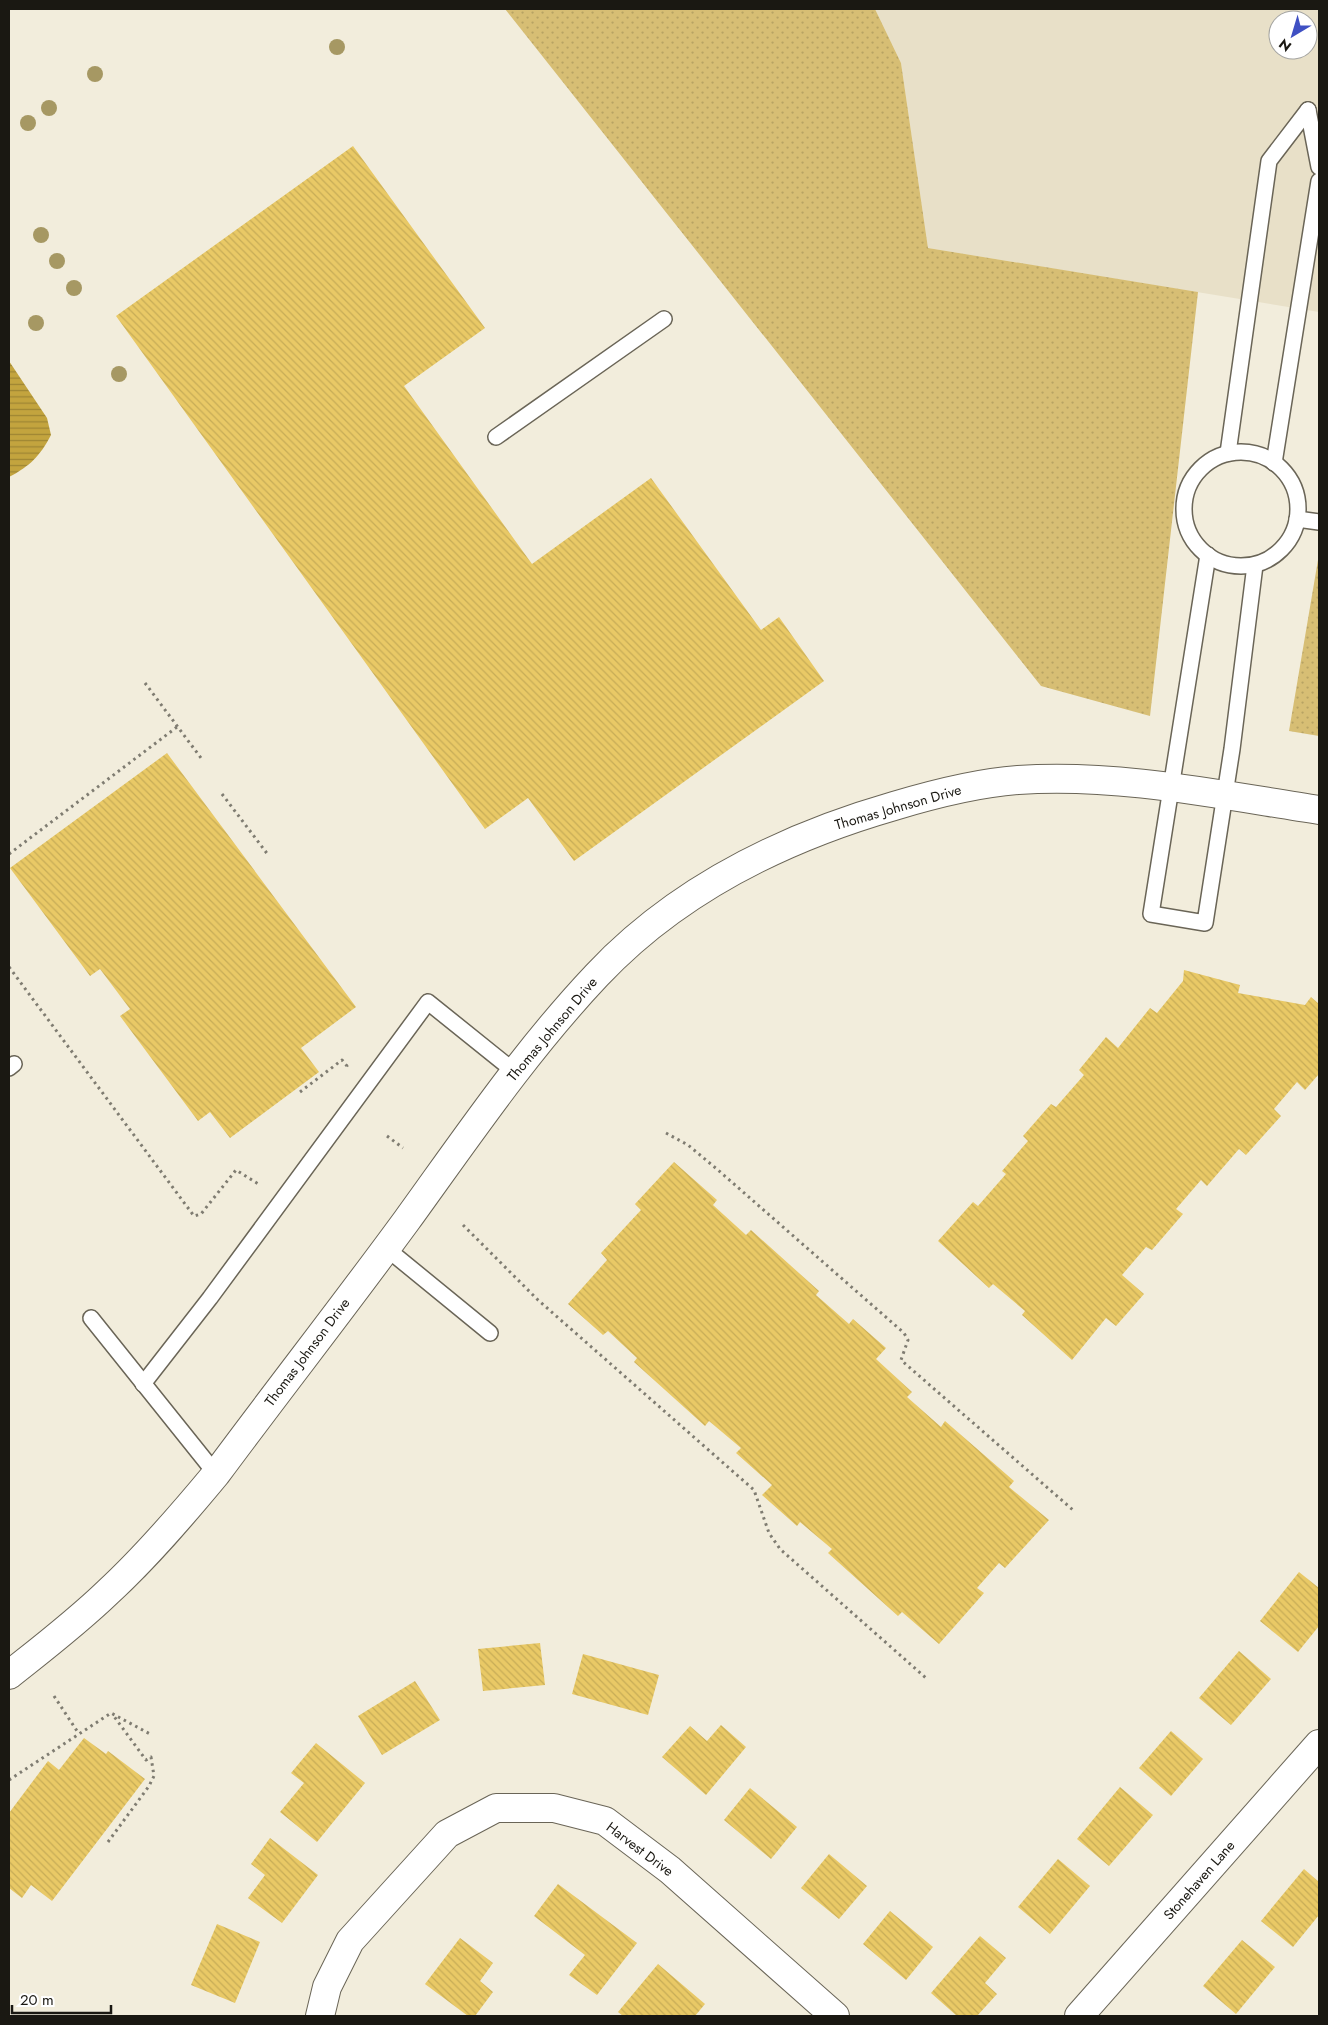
<svg xmlns="http://www.w3.org/2000/svg" width="1328" height="2025" font-family="Jost,sans-serif">
  <style>
    .built { fill: #e8e0c8; fill-rule: evenodd }
    .grass { fill: url(#grass-dots) }
    .water { fill: url(#water-rules) }
    .building { fill: url(#building-back-hatch) }
    .lines { fill: none; stroke-linecap: round; stroke-linejoin: round }
    .service-casing { stroke: #6a6557; stroke-width: 18 }
    .minor-casing { stroke: #6a6557; stroke-width: 30 }
    .tertiary-casing { stroke: #6a6557; stroke-width: 30 }
    .path { stroke: #7f7c71; stroke-width: 3; stroke-dasharray: 2.5 4; stroke-linecap: butt }
    .service { stroke: #fff; stroke-width: 15 }
    .minor { stroke: #fff; stroke-width: 28 }
    .tertiary { stroke: #fff; stroke-width: 28 }
    .tree { fill: #a69863 }
    .labels { text-anchor: middle; dominant-baseline: central; stroke-width: 5; stroke-linejoin: round; paint-order: stroke }
    .street-label { font-size: 14px; fill: #1a1812; stroke: #fff }
  </style>
  <defs>
    <pattern id="grass-dots" width="8" height="8" patternUnits="userSpaceOnUse" patternTransform="scale(1.25)"><rect width="8" height="8" fill="#d7be74"/><path d="M2 2h.1M6 6h.1" fill="none" stroke="#b8a363" stroke-width="1.8" stroke-linecap="round"/></pattern>
    <pattern id="water-rules" width="6" height="5" patternUnits="userSpaceOnUse" patternTransform="scale(1.25)"><rect width="6" height="5" fill="#c3a43e"/><path d="M0 2.5h6" fill="none" stroke="#9e8533"/></pattern>
    <pattern id="building-back-hatch" width="6" height="6" patternUnits="userSpaceOnUse" patternTransform="scale(1.25)"><rect width="6" height="6" fill="#e9c966"/><path d="M-1 5l2 2M0 0l6 6M5-1l2 2" fill="none" stroke="#c7ac57"/></pattern>
  </defs>
  <rect width="100%" height="100%" fill="#f2eddc"/>
  <path class="built" d="M875 9H1319V312L928 248 901 63ZM1278 20H1308V50H1278Z"/>
  <g class="grass">
    <path d="M505 9H875L901 63 928 248 1198 292 1150 716 1041 686Z"/>
    <path d="M1319 554V736L1289 731Z"/>
  </g>
  <path class="water" d="M9 361 47 418 51 435C40 456 30 466 9 477Z"/>
  <g class="building">
    <path d="M353 146 485 328 404 386 532 564 651 478 761 630 779 617 824 681 574 861 528 798 485 829 116 316Z"/>
    <path d="M167 753 356 1007 301 1048 319 1072 230 1138 210 1112 198 1121 120 1016 130 1009 100 969 90 976 10 868Z"/>
    <path d="M1184 970 1240 985 1238 993 1305 1005 1311 997 1319 1004V1074L1305 1090 1297 1082 1274 1109 1281 1116 1246 1155 1239 1149 1207 1186 1201 1180 1176 1209 1183 1214 1152 1250 1146 1247 1122 1275 1144 1294 1116 1326 1106 1318 1072 1360 1022 1315 1025 1311 993 1284 989 1288 938 1241 973 1202 978 1206 1006 1174 1002 1171 1028 1141 1023 1136 1051 1104 1056 1107 1084 1075 1079 1070 1106 1037 1118 1048 1150 1008 1157 1013 1183 981Z"/>
    <path d="M674 1162 717 1200 713 1205 746 1235 751 1230 819 1291 816 1295 849 1324 853 1319 886 1348 876 1359 912 1392 907 1397 941 1427 945 1421 1014 1481 1009 1487 1049 1520 1005 1568 999 1563 977 1588 984 1593 939 1644 902 1612 898 1616 828 1553 832 1549 800 1522 797 1526 762 1495 772 1485 736 1453 741 1448 709 1421 705 1426 634 1362 637 1358 608 1331 603 1335 568 1304 607 1260 601 1253 641 1210 635 1204Z"/>
    <path d="M1299 1572 1319 1588V1626L1298 1652 1260 1621Z"/>
    <path d="M540 1643 545 1685 483 1691 478 1649Z"/>
    <path d="M1239 1651 1271 1679 1231 1725 1199 1698Z"/>
    <path d="M583 1654 659 1675 648 1715 572 1694Z"/>
    <path d="M415 1681 440 1720 382 1755 358 1716Z"/>
    <path d="M721 1725 746 1747 706 1795 662 1757 690 1726 707 1741Z"/>
    <path d="M1171 1731 1203 1759 1171 1796 1139 1768Z"/>
    <path d="M84 1738 106 1754 108 1751 145 1779 52 1901 31 1885 22 1898 9 1888V1813L48 1761 59 1770Z"/>
    <path d="M316 1743 365 1783 317 1842 280 1812 304 1783 291 1773Z"/>
    <path d="M1120 1787 1153 1815 1109 1866 1077 1839Z"/>
    <path d="M750 1788 797 1827 771 1859 724 1820Z"/>
    <path d="M270 1838 318 1875 282 1923 248 1898 265 1875 251 1864Z"/>
    <path d="M829 1854 867 1886 839 1919 801 1888Z"/>
    <path d="M1058 1859 1090 1886 1050 1934 1018 1907Z"/>
    <path d="M1304 1869 1319 1882V1915L1293 1947 1261 1921Z"/>
    <path d="M558 1884 637 1943 597 1995 569 1975 585 1955 534 1916Z"/>
    <path d="M890 1911 933 1947 906 1980 863 1944Z"/>
    <path d="M217 1924 260 1942 235 2003 191 1985Z"/>
    <path d="M980 1936 1006 1958 985 1983 997 1994 977 2016H957L931 1993Z"/>
    <path d="M460 1938 493 1963 480 1981 493 1992 475 2016H468L425 1984Z"/>
    <path d="M1242 1940 1275 1967 1236 2014 1203 1986Z"/>
    <path d="M658 1964 705 2004 695 2016 653 2015 623 2016 618 2012Z"/>
  </g>
  <g class="lines">
    <defs>
      <g id="service">
        <path d="M1308 110 1319 167"/>
        <path d="M496 437 664 319"/>
        <circle cx="1241" cy="509" r="57"/>
        <path d="M1228 453 1269 161 1308 110"/>
        <path d="M1274 463 1319 181"/>
        <path d="M1297 519 1319 522"/>
        <path d="M1208 555 1151 914 1205 923 1232 749 1255 565"/>
        <path d="M9 1068 14 1064"/>
        <path d="M386 1248 490 1333"/>
        <path d="M91 1318 216 1474"/>
        <path d="M143 1384 210 1298 428 1002 515 1072"/>
      </g>
      <g id="minor">
        <path d="M320 2016 327 1987 350 1941 447 1834 496 1808H554L605 1821 670 1870 835 2016"/>
        <path d="M1079 2016 1319 1744"/>
      </g>
      <path id="tertiary" d="M9 1675C43 1648 77 1622 108 1592 147 1556 182 1515 216 1474 279 1389 344 1306 407 1220 467 1137 526 1050 597 975 677 890 783 838 894 806 934 794 976 783 1018 780 1117 773 1221 795 1319 810"/>
    </defs>
    <use href="#service" class="service-casing"/>
    <use href="#minor" class="minor-casing"/>
    <use href="#tertiary" class="tertiary-casing"/>
    <g class="path">
      <path d="M145 683 201 758"/>
      <path d="M222 794 269 856"/>
      <path d="M9 854 177 727"/>
      <path d="M9 967 194 1216 201 1214 236 1170 260 1185"/>
      <path d="M300 1092 342 1060 347 1066 345 1069"/>
      <path d="M666 1133 688 1145 718 1170 904 1333 908 1340 901 1360 1073 1510"/>
      <path d="M387 1136 403 1148"/>
      <path d="M463 1225 538 1300 754 1490 769 1533 780 1549 926 1678"/>
      <path d="M54 1696 79 1734"/>
      <path d="M9 1780 111 1713 152 1735"/>
      <path d="M108 1842 149 1786 154 1776 151 1757 146 1760 113 1715"/>
    </g>
    <use href="#service" class="service"/>
    <use href="#minor" class="minor"/>
    <use href="#tertiary" class="tertiary"/>
  </g>
  <g class="tree">
    <circle cx="337" cy="47" r="8"/>
    <circle cx="95" cy="74" r="8"/>
    <circle cx="49" cy="108" r="8"/>
    <circle cx="28" cy="123" r="8"/>
    <circle cx="41" cy="235" r="8"/>
    <circle cx="57" cy="261" r="8"/>
    <circle cx="74" cy="288" r="8"/>
    <circle cx="36" cy="323" r="8"/>
    <circle cx="119" cy="374" r="8"/>
  </g>
  <g class="labels">
    <g class="street-label">
      <text transform="translate(898 807) rotate(-16)">Thomas Johnson Drive</text>
      <text transform="translate(552 1029) rotate(-50)">Thomas Johnson Drive</text>
      <text transform="translate(307 1352) rotate(-53)">Thomas Johnson Drive</text>
      <text transform="translate(640 1849) rotate(37)">Harvest Drive</text>
      <text transform="translate(1199 1880) rotate(-49)">Stonehaven Lane</text>
    </g>
  </g>
  <rect width="1328" height="2025" fill="none" stroke="#1a1812" stroke-width="20"/>
  <g transform="translate(1293 35) rotate(218)"><circle r="24" fill="#ffffff" stroke="#a3a3a0"/>
  <path d="M0-4L9 19L0 12L-9 19Z" fill="#3f50c3"/>
  <text y="-8" font-size="14" font-weight="bold" text-anchor="middle" fill="#1a1812">N</text>
  </g>
  <path d="M12 2005v8h99v-8" fill="none" stroke="#1a1812" stroke-width="2.5"/>
  <text x="20" y="2005" font-size="15" fill="#1a1812" stroke="#ffffff" stroke-width="4" paint-order="stroke">20 m</text>
</svg>
